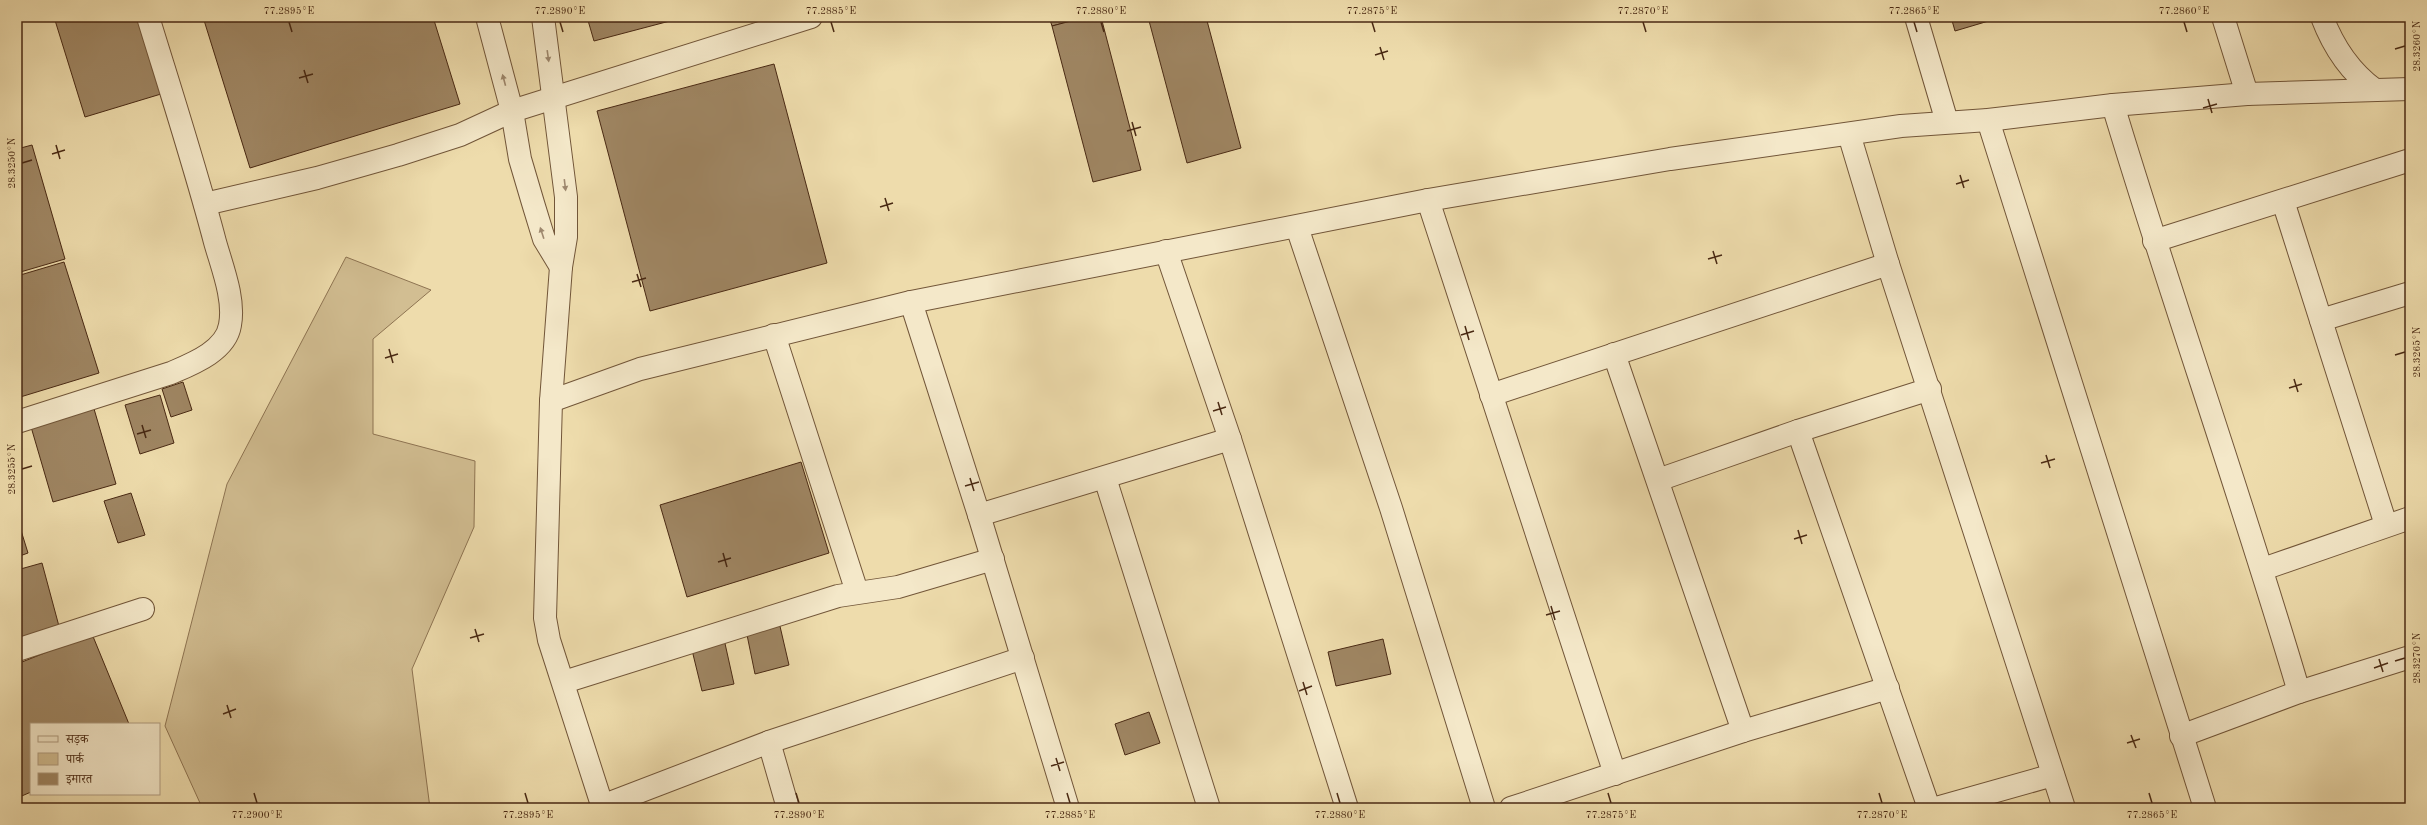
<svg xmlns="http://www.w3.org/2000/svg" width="2427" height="825" font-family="'Old Standard TT','Noto Serif Devanagari',serif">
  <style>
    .green { fill: #d2be92; stroke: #8e7452 }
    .building { fill: #9f8663; stroke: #492913 }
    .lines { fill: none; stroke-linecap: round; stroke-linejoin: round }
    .minor-casing { stroke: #725639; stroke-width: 24 }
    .minor { stroke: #f4e8c9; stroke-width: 22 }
    .oneway { fill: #9e886e }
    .ticks { fill: none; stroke: #492913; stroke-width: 1.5 }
    .neatline { fill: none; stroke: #492913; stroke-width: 1.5 }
    .ticks-label { font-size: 10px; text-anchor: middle; fill: #492913 }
  </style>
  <rect width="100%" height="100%" fill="#eedcac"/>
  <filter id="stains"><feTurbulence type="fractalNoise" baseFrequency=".005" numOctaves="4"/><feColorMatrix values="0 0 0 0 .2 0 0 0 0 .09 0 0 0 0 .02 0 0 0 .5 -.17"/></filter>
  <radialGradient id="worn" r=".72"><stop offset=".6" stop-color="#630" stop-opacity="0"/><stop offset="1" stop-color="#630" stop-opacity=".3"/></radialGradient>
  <path class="green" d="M346 257 431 290 373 339V434L475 461 474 527 412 669 430 808H196L200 803 165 726 227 484Z"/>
  <g class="building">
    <path d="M54 17H137L161 94 85 117Z"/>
    <path d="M203 17H433L460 104 250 168Z"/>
    <path d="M587 17H685L594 41Z"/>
    <path d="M1049 17H1087L1052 26Z"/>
    <path d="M1086 17H1101L1141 170 1093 182 1052 26Z"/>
    <path d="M1148 17H1206L1241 148 1187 163Z"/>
    <path d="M1951 17H2002L1955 31Z"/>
    <path d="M774 64 827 263 650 311 597 111Z"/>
    <path d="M32 145 65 259 17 273V149Z"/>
    <path d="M64 262 99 373 17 398V276Z"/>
    <path d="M183 382 192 410 171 417 162 389Z"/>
    <path d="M160 395 174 443 140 454 125 405Z"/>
    <path d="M92 402 116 484 53 502 29 420Z"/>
    <path d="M801 462 829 553 687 597 660 505Z"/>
    <path d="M131 493 145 535 118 543 104 501Z"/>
    <path d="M19 524 28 553 17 557V525Z"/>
    <path d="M42 563 60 630 17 642V570Z"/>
    <path d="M779 622 789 665 755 674 746 630Z"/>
    <path d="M92 634 129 724H31V792L17 798V664Z"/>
    <path d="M724 639 734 684 702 691 691 646Z"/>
    <path d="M1383 639 1391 674 1336 686 1328 652Z"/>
    <path d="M1149 712 1160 743 1125 755 1115 724Z"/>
  </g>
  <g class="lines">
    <defs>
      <g id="minor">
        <path d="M487 17 512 111 520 159 533 203 544 239 561 267"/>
        <path d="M543 17 566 197V237L561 267 551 401 545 618 549 640 603 808"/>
        <path d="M1916 17 1947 122"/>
        <path d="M2223 17 2247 94"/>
        <path d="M2322 17C2333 46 2350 72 2375 90"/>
        <path d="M2113 105C2172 301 2241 495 2299 692"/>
        <path d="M1988 120 2205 808"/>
        <path d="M1849 134 1888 264 2064 808"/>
        <path d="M1428 200 1615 774"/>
        <path d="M2283 201 2386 525"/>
        <path d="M205 204 317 178 398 155 460 135 512 111 811 17"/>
        <path d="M1297 227 1391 508 1484 808"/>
        <path d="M2154 241 2410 160"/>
        <path d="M1166 251 1230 439 1347 808"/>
        <path d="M911 302 979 515 1068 808"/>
        <path d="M2321 320 2410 293"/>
        <path d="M774 335 857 592"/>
        <path d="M1614 354 1743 731"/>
        <path d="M1491 395 1888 264"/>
        <path d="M551 401 640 369 911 302 1428 200 1670 159 1901 126 1988 120 2113 105 2247 94 2410 89"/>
        <path d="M17 422 171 373C192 364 226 351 230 325 235 299 222 267 215 242 195 166 171 92 148 17"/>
        <path d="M1798 431 1929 808"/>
        <path d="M1105 478 1209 808"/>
        <path d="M1658 480 1798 431 1930 389"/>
        <path d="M979 515 1230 439"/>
        <path d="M2263 569 2410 518"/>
        <path d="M17 650 143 609"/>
        <path d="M564 682 838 596 898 587 993 559"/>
        <path d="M2181 736 2299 692 2410 657"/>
        <path d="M769 742 788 808"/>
        <path d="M602 806 769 742 1023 658"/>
        <path d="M1511 808 1743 731 1888 688"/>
        <path d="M1936 808 2053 775"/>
      </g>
    </defs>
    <use href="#minor" class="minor-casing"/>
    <use href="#minor" class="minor"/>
  </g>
  <defs><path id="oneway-solid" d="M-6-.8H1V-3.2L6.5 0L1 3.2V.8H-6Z"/></defs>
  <g class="oneway">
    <use href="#oneway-solid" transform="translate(548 56) rotate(82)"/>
    <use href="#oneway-solid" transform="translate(504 80) rotate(-105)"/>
    <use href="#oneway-solid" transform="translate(565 185) rotate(83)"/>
    <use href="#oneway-solid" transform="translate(542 233) rotate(-108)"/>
  </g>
  <path class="ticks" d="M289 22 292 32M560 22 563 32M831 22 834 32M1101 22 1104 32M1372 22 1375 32M1643 22 1646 32M1914 22 1917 32M2184 22 2187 32M1380 47 1384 60M2395 49 2405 46M1375 55 1388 51M304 70 308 83M299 78 313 74M2208 99 2212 113M2203 108 2217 104M1132 122 1136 136M1127 131 1141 127M56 145 60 159M52 154 65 150M22 163 32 160M1960 175 1964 188M1956 184 1969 180M885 198 889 211M880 207 893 203M1713 251 1717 264M1708 259 1722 255M637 274 641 287M632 282 646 278M1465 326 1469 340M1461 335 1474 331M389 349 393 363M2395 355 2405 352M385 358 398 354M2294 379 2298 392M2289 388 2302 384M1218 402 1222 415M1213 411 1226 407M142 425 146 438M137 434 151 430M2046 455 2050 468M2041 463 2055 459M22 469 32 466M970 478 974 491M965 486 979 482M1798 530 1802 544M1794 539 1807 535M723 553 727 567M718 562 731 558M1551 606 1555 620M1546 615 1560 611M475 629 479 642M470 638 484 634M2379 659 2383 672M2395 661 2405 658M2374 668 2388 663M1303 682 1307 695M1299 691 1312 686M227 705 231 718M223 714 236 709M2131 735 2136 748M2127 743 2140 739M1056 758 1060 771M1051 766 1064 762M254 793 257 803M525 793 528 803M796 793 799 803M1067 793 1070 803M1337 793 1340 803M1608 793 1611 803M1879 793 1882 803M2149 793 2152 803"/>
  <rect width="2427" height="825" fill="none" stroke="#eedcac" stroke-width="44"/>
  <rect x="30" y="723" width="130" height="72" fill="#f4e8c9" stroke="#b09c80"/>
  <rect x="38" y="736" width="20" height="6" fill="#f4e8c9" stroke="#b09c80"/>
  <text x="66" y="743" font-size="12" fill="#492913">सड़क</text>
  <rect x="38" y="753" width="20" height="12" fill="#d2be92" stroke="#b09c80"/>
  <text x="66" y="763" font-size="12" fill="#492913">पार्क</text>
  <rect x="38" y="773" width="20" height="12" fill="#9f8663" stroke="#b09c80"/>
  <text x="66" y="783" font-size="12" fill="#492913">इमारत</text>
  <rect x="22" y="22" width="2383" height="781" class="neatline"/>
  <g class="ticks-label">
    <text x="289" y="14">77.2895°E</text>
    <text x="560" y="14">77.2890°E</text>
    <text x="831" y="14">77.2885°E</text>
    <text x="1101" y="14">77.2880°E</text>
    <text x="1372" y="14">77.2875°E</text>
    <text x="1643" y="14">77.2870°E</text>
    <text x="1914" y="14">77.2865°E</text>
    <text x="2184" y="14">77.2860°E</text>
    <text transform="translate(2416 46) rotate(-90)" y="4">28.3260°N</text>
    <text transform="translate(11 163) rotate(-90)" y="4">28.3250°N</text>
    <text transform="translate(2416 352) rotate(-90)" y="4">28.3265°N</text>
    <text transform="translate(11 469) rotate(-90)" y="4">28.3255°N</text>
    <text transform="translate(2416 658) rotate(-90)" y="4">28.3270°N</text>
    <text x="257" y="818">77.2900°E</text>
    <text x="528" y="818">77.2895°E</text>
    <text x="799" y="818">77.2890°E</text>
    <text x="1070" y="818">77.2885°E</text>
    <text x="1340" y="818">77.2880°E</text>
    <text x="1611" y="818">77.2875°E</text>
    <text x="1882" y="818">77.2870°E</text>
    <text x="2152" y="818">77.2865°E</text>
  </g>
  <rect width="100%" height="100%" filter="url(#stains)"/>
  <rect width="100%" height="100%" fill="url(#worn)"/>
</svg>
